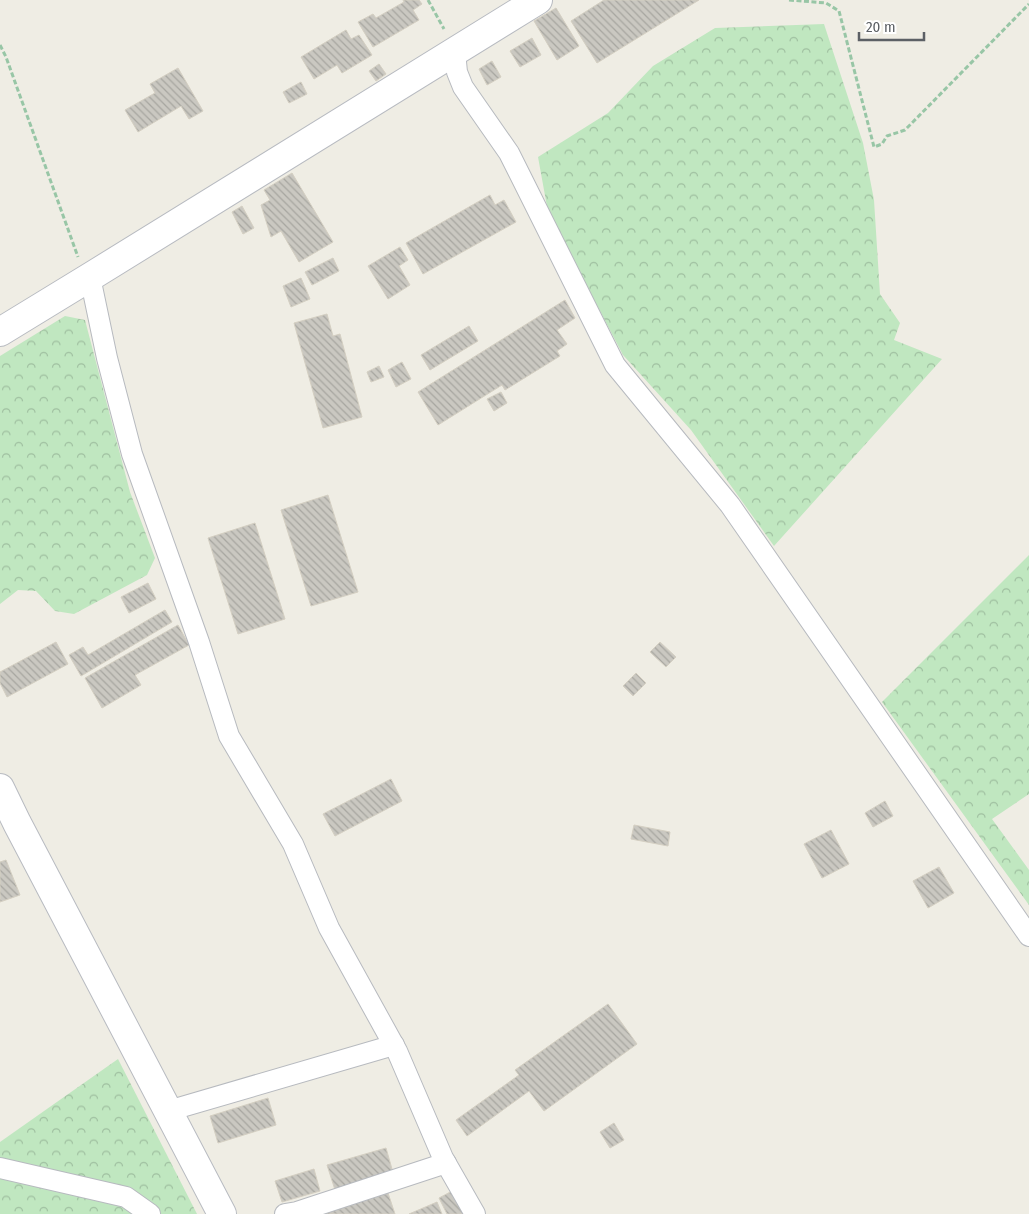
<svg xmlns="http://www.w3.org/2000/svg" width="1029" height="1214" font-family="'Fira Sans Condensed',sans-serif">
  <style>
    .forest { fill: url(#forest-crowns) }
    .building { fill: url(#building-back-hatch); stroke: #d4cfc2 }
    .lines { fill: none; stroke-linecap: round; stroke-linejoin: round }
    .street-casing { stroke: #b7babf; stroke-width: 22 }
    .secondary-casing { stroke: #b8bbc1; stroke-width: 30 }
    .path { stroke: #98c6a6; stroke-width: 3; stroke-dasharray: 5 2.5; stroke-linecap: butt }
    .street { stroke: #fff; stroke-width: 20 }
    .secondary { stroke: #fff; stroke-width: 28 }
  </style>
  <defs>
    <pattern id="forest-crowns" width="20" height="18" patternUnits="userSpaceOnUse" patternTransform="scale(1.25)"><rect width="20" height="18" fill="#c0e7c0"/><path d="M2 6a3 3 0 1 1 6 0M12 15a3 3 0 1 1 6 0" fill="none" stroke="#9fbfa0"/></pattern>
    <pattern id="building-back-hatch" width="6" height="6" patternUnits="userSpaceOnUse" patternTransform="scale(1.25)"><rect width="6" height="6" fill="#cac8c1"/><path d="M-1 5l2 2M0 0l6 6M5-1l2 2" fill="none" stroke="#a7a6a0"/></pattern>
  </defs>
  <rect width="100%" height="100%" fill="#efede4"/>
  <g class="forest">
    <path d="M824 24 863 143 874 200 880 294 900 323 894 340 942 359 774 546 691 430 623 355 548 212 538 157 608 113 653 66 715 28Z"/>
    <path d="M65 316 85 320 130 492 155 558 147 575 74 614 55 611 36 591 18 590 0 604V356Z"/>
    <path d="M1029 555V794L992 819 1029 870V905L882 702Z"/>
    <path d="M118 1059 197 1214H0V1142Z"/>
  </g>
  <g class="building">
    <path d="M403 0H419L422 4 413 10 419 20 373 47 358 22 373 14 376 18 404 2Z"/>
    <path d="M604 0H699L597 63 571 21Z"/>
    <path d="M556 8 579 46 557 60 534 21Z"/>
    <path d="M346 30 351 39 359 35 372 55 342 73 337 65 314 79 301 57Z"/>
    <path d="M532 38 541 55 520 67 510 51Z"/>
    <path d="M492 61 501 77 487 85 479 69Z"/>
    <path d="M379 64 386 74 376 81 369 71Z"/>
    <path d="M178 68 203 111 189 119 181 106 138 132 125 110 155 93 150 84Z"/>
    <path d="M301 82 307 94 289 103 283 92Z"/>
    <path d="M292 173 333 242 299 262 281 231 271 237 261 205 270 200 264 190Z"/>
    <path d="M490 195 495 205 504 200 516 222 423 274 406 243Z"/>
    <path d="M242 206 254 228 243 234 232 212Z"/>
    <path d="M400 247 408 260 399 266 410 285 388 299 368 266Z"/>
    <path d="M333 258 339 271 312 285 305 272Z"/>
    <path d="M301 278 310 299 291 307 283 286Z"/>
    <path d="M565 300 575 318 557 330 567 344 557 351 560 356 505 390 502 385 438 425 418 392Z"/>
    <path d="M327 314 333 336 340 334 362 417 323 428 294 323Z"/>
    <path d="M469 326 478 341 430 370 421 355Z"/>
    <path d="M402 362 411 379 396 387 388 370Z"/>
    <path d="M379 366 384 377 371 382 367 372Z"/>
    <path d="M501 392 507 403 494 411 487 399Z"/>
    <path d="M328 495 358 592 311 606 281 510Z"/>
    <path d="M255 523 285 619 238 634 208 538Z"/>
    <path d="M148 583 156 599 129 613 121 597Z"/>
    <path d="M165 610 172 622 81 676 69 655 83 647 88 655Z"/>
    <path d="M178 625 189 645 135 675 141 685 102 708 85 678Z"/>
    <path d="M56 642 68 664 7 697 0 683V672Z"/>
    <path d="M660 642 676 657 666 667 650 652Z"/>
    <path d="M636 673 646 683 633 696 623 686Z"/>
    <path d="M391 779 402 801 335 836 323 814Z"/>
    <path d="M885 801 893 816 873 827 865 813Z"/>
    <path d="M634 825 670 832 668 846 631 839Z"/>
    <path d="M831 830 849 864 822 878 804 844Z"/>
    <path d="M6 860 20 895 0 902V862Z"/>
    <path d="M939 867 954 893 928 908 913 881Z"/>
    <path d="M608 1004 637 1044 544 1111 529 1091 467 1136 456 1120 519 1075 515 1070Z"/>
    <path d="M268 1098 276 1125 218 1143 210 1116Z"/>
    <path d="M614 1123 624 1140 610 1148 600 1132Z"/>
    <path d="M386 1148 394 1176 336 1193 327 1165Z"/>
    <path d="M314 1169 320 1191 282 1202 275 1181Z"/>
    <path d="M454 1190 467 1214H447L439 1198Z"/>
    <path d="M388 1193 395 1214H324Z"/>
    <path d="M437 1202 442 1214H409Z"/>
  </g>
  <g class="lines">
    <defs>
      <g id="street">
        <path d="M455 52 457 72 463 87 509 153 615 365 730 505 1029 936"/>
        <path d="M90 277 107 358 132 454 199 642 229 736 293 844 329 928 397 1051 443 1158 475 1214"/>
        <path d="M168 1111 394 1045"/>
        <path d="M0 1168 126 1197 150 1214"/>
        <path d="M285 1214 297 1212 446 1163"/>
      </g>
      <g id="secondary">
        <path d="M0 332 90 277 538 0"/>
        <path d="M0 788 17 823 222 1214"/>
      </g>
    </defs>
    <use href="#street" class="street-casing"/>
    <use href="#secondary" class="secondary-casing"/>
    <g class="path">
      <path d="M428 0 444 29"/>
      <path d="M789 0 826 3 839 11 874 147 882 144 887 136 905 130 1029 4"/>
      <path d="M0 45 6 57 78 257"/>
    </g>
    <use href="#street" class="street"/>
    <use href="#secondary" class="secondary"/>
  </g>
  <path d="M859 32v8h65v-8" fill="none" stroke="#5c6065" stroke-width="2.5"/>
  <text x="866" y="32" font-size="15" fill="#5c6065" stroke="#ffffff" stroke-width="4" paint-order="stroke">20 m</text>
</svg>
